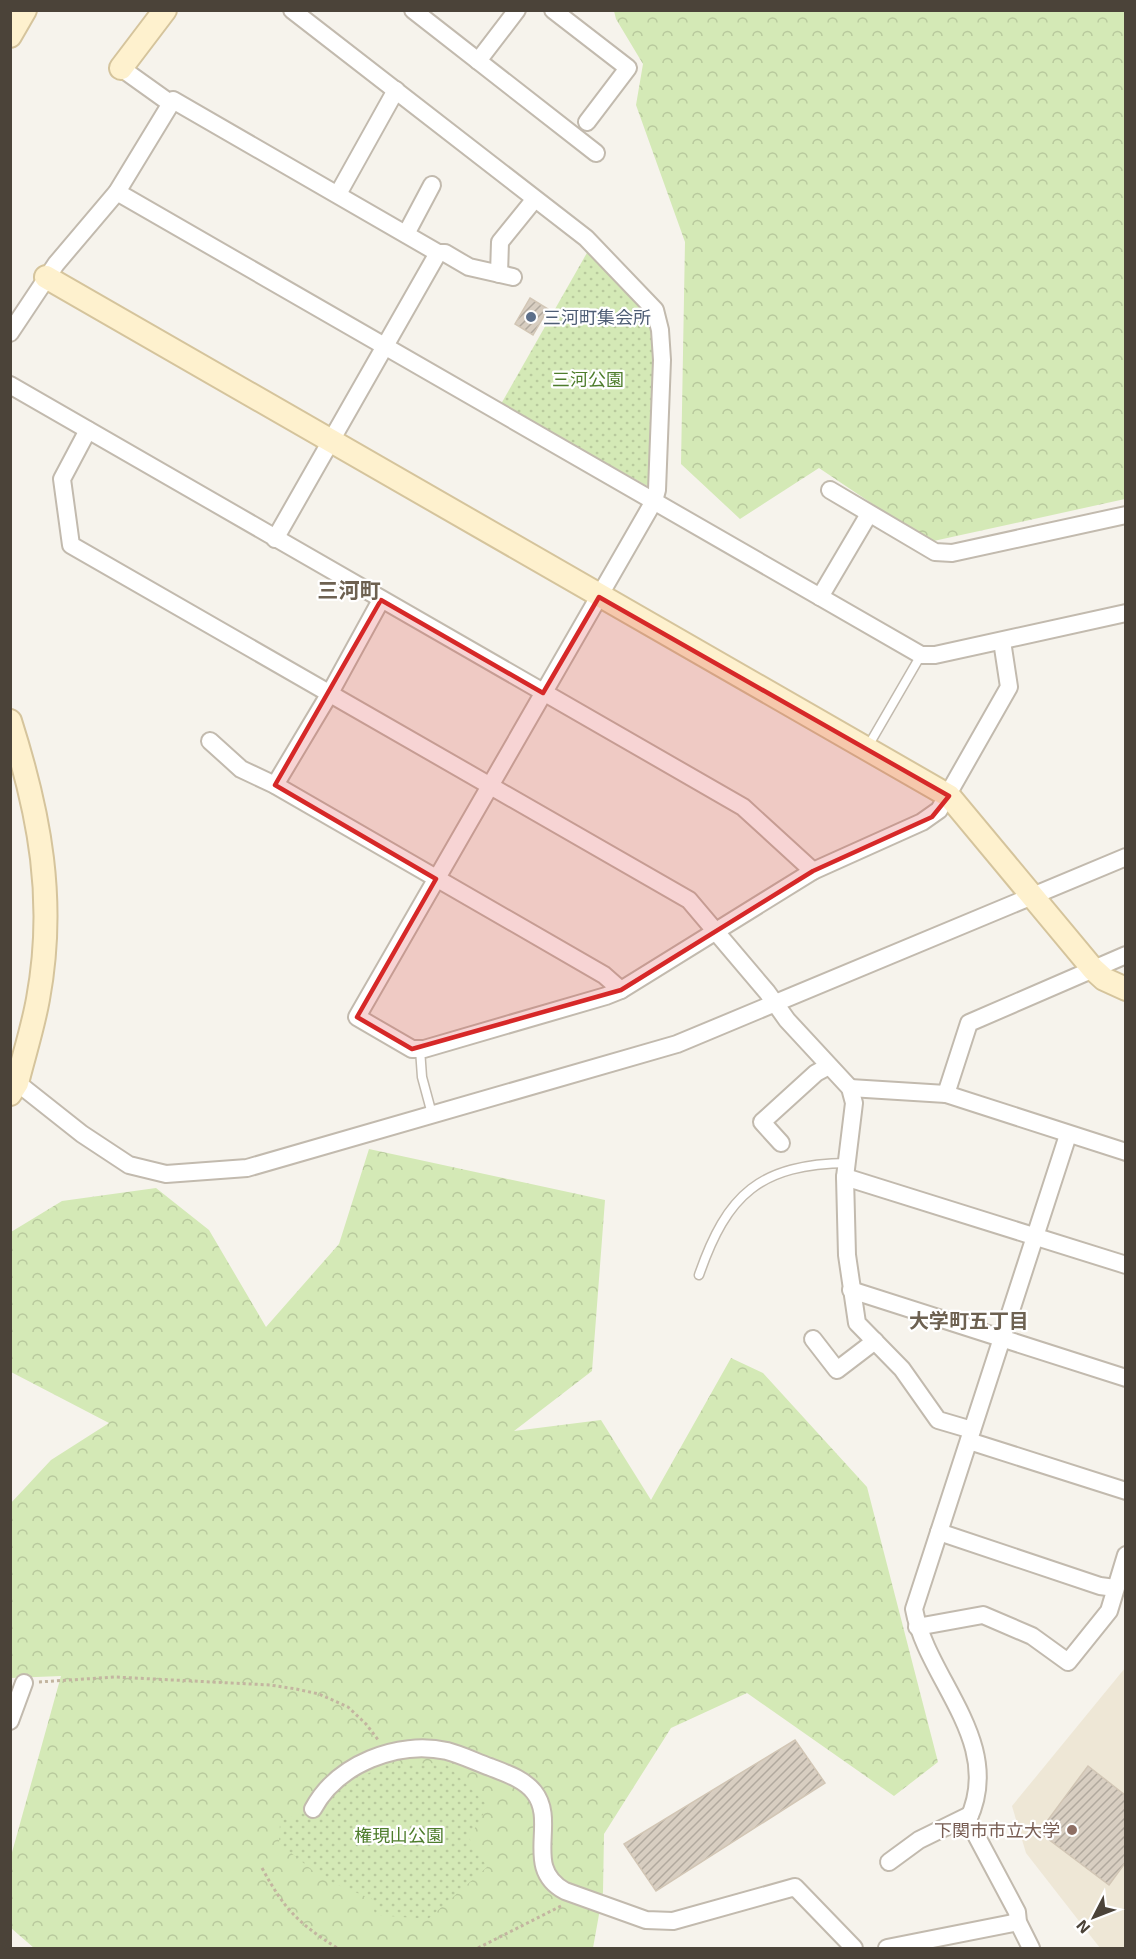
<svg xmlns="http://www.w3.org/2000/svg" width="1136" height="1959" font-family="'Exo 2','Noto Sans JP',sans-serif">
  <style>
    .education { fill: #eee7d6 }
    .forest { fill: url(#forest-crowns) }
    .park { fill: url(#park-dots) }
    .building { fill: url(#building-hatch); stroke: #d2c6b5; stroke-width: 1.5 }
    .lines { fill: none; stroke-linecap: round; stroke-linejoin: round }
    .lane-casing { stroke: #c2baae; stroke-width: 11 }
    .street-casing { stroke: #c2baae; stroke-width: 20 }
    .secondary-casing { stroke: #d5c49c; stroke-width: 26 }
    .path { stroke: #c3b5a0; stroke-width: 3; stroke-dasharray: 3 3; stroke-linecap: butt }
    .lane { stroke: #fff; stroke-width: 8 }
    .street { stroke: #fff; stroke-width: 16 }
    .secondary { stroke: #fef1ce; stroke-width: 22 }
    .marked { fill: #d62828; fill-opacity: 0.2; stroke: #d62828; stroke-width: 4.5; stroke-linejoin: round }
    .service-dot { fill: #5c6f8a; stroke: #fff; stroke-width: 2 }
    .education-dot { fill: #8d6e63; stroke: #fff; stroke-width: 2 }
    .labels { text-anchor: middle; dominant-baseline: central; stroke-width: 4.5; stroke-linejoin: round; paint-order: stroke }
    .service-label { font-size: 18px; fill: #4e5e75; stroke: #fff; text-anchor: start }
    .park-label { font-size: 18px; fill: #4e7d2c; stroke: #fff }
    .education-label { font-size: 18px; fill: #785e54; stroke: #fff; text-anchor: end }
    .neighbourhood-label { font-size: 20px; font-weight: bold; fill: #6d6151; stroke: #fff }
    .quarter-label { font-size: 21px; font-weight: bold; fill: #6d6151; stroke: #fff }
  </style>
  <defs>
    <pattern id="forest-crowns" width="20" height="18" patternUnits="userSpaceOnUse" patternTransform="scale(1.5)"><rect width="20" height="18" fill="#d4e9b6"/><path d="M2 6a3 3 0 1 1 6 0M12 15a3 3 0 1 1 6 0" fill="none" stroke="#b8c99d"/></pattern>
    <pattern id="park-dots" width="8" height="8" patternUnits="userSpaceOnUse" patternTransform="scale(1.5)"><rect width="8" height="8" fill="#d4e9b6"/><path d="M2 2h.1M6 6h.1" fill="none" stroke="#b8c99d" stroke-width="1.8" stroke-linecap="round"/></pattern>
    <pattern id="building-hatch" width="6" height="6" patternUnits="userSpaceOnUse" patternTransform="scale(1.5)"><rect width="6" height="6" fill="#d8cec1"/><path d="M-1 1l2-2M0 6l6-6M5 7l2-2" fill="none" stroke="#b1a99e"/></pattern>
  </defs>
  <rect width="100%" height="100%" fill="#f6f3ec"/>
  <path class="education" d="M1125 1668V1948H1100L1026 1853 1012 1806Z"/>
  <g class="forest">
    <path d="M614 11H1125V499L929 542 819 468 740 519 681 464 685 242 636 105 643 64 616 19Z"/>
    <path d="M369 1149 605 1200 592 1371 514 1431 601 1420 651 1500 731 1358 763 1373 867 1487 938 1762 894 1796 747 1693 671 1728 604 1834 603 1892 593 1948H34L11 1928V1856L61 1676 11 1678 10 1504 51 1460 109 1423 11 1372V1232L62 1201 156 1188 209 1230 266 1327 339 1244Z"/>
  </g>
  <g class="park">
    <path d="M588 251 645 312 656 332 649 487 501 404Z"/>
    <path d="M445 1763 488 1806 469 1838 487 1867 428 1919 375 1915 372 1899 323 1879 279 1843 280 1821 313 1809 346 1784 388 1764Z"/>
  </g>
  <g class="building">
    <path d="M530 298 548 309 533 335 515 324Z"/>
    <path d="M795 1740 825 1783 656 1891 624 1844Z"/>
    <path d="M1088 1766 1125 1795V1863L1109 1885 1039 1832Z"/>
  </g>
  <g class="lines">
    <defs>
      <g id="lane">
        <path d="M867 748 921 655"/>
        <path d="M420 1049 422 1077 432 1114"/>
        <path d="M699 1275C727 1194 760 1164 848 1163"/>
      </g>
      <g id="street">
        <path d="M292 10 586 238 655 310 660 330 662 360 657 490 654 501 357 1017 412 1049H424L606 996 621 990 813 871 922 822 939 810 1009 687 1002 641"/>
        <path d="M413 10 596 153"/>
        <path d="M553 10 628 68 587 122"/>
        <path d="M478 61 517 10"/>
        <path d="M121 68 170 103"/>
        <path d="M117 192 921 655H935L1126 613"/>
        <path d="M338 194 396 90"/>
        <path d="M406 234 432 185"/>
        <path d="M438 253H445L469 267 513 277"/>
        <path d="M499 274 500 242 534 200"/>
        <path d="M10 333 56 264 117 192 173 100 438 253 275 539"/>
        <path d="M10 385 743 807 813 871"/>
        <path d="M88 430 62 479 71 545 689 900 767 992 787 1020 850 1088 854 1103 845 1177 847 1255 857 1323 902 1369 938 1420 972 1430"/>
        <path d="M830 490 935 552 952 553 1126 515"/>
        <path d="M820 597 869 514"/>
        <path d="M381 600 330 693 275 785 604 975 621 990"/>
        <path d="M210 741 241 769 275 785"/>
        <path d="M10 1077 82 1134 129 1165 166 1174 247 1168 677 1044 1126 857"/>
        <path d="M850 1088 946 1094 1126 1152"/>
        <path d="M946 1094 969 1023 1126 955"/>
        <path d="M781 1143 762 1122 816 1073 829 1066"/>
        <path d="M845 1177 1126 1265"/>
        <path d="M851 1290 1126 1378"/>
        <path d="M813 1339 837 1370 875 1341"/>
        <path d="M969 1441 1126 1491"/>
        <path d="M939 1532 1100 1586 1115 1588"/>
        <path d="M917 1627 983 1615 1032 1636 1068 1662 1109 1611 1126 1555"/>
        <path d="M10 1721 24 1683"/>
        <path d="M313 1809C337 1764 398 1740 447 1751 462 1755 476 1762 490 1767 505 1773 524 1779 534 1792 558 1822 522 1868 565 1891L646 1920 673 1921 795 1887 854 1948"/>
        <path d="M889 1862 919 1840 970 1815"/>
        <path d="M887 1948 1018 1922"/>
        <path d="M1031 1948 1018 1922 1017 1912 968 1820C1005 1742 927 1680 914 1609L1068 1135"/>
      </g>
      <g id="secondary">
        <path d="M10 36 25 10"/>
        <path d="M121 68 165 10"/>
        <path d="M46 277 949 796 1093 969 1104 979 1126 989"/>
        <path d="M10 721C40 815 56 901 38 999 33 1027 24 1055 17 1083L10 1094"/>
      </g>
    </defs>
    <use href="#lane" class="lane-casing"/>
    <use href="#street" class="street-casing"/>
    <use href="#secondary" class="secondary-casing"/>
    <g class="path">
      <path d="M39 1682 115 1677 270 1685 296 1689 319 1694 348 1707 366 1724 379 1741"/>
      <path d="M262 1868C285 1910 297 1922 337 1948"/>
      <path d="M478 1948 561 1906"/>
    </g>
    <use href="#lane" class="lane"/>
    <use href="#street" class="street"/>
    <use href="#secondary" class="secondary"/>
  </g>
  <path class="marked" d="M599 597 949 796 932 817 813 871 621 990 412 1049 357 1017 436 879 275 785 381 600 543 693Z"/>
  <circle class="service-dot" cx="531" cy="317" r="6"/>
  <circle class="education-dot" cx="1072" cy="1830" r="6"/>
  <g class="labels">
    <g class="service-label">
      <text x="543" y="317">三河町集会所</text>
    </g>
    <g class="park-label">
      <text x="588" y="379">三河公園</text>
      <text x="399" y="1835">権現山公園</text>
    </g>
    <g class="education-label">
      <text x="1060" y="1830">下関市市立大学</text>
    </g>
    <g class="neighbourhood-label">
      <text x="969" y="1320">大学町五丁目</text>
    </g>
    <g class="quarter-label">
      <text x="349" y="589">三河町</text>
    </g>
  </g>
  <rect width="1136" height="1959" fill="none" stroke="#4b4339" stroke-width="24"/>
  <g transform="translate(1094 1917) rotate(228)" stroke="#ffffff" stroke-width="4.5" paint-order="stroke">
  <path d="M0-4.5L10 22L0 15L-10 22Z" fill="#4b4339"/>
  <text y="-9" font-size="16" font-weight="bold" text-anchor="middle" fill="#4b4339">N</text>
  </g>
</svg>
